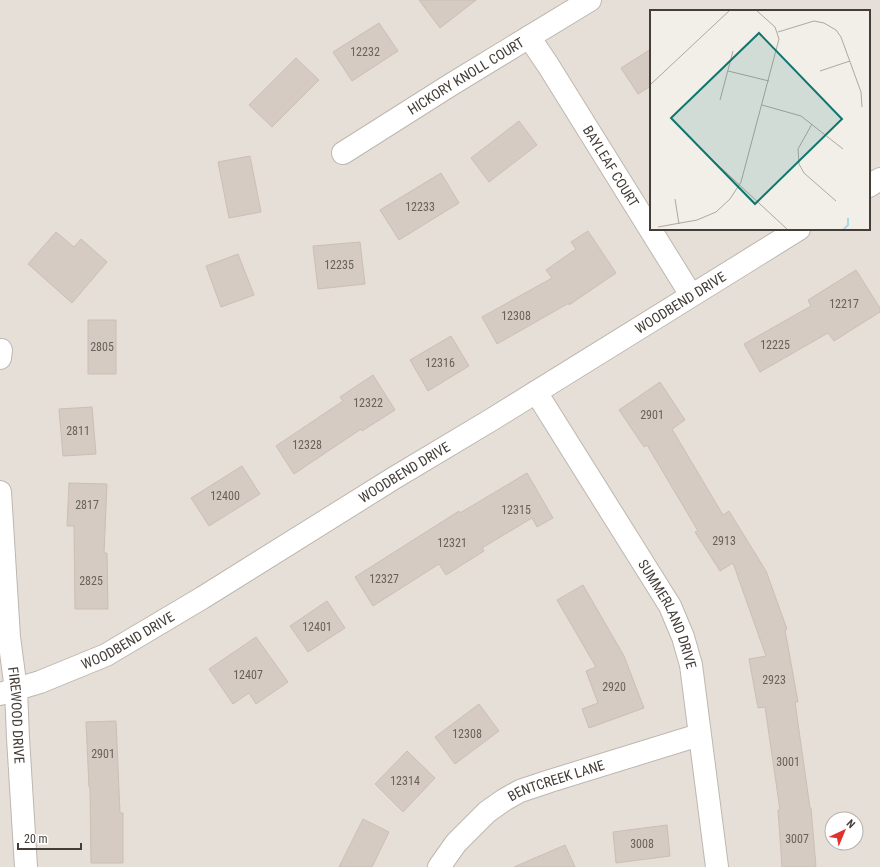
<svg xmlns="http://www.w3.org/2000/svg" width="880" height="867" font-family="'Roboto Condensed',sans-serif">
  <style>
    .residential { fill: #e5dfd7; fill-rule: evenodd }
    .building { fill: #d5cbc2; stroke: #ccbfb3 }
    .lines { fill: none; stroke-linecap: round; stroke-linejoin: round }
    .minor-casing { stroke: #bfb7af; stroke-width: 24 }
    .minor { stroke: #fff; stroke-width: 22 }
    .labels { text-anchor: middle; dominant-baseline: central; stroke-width: 3; stroke-linejoin: round; paint-order: stroke }
    .number-label { font-size: 12px; fill: #69615a }
    .street-label { font-size: 14px; fill: #453e38; stroke: #fff }
    .inset-river { fill: none; stroke: #abd8e8; stroke-width: 2 }
    .inset-road { fill: none; stroke: #ada8a2; stroke-width: 1 }
    .view { fill: #0f766e; fill-opacity: 0.15; stroke: #0f766e; stroke-width: 2 }
    .inset-edge { fill: none; stroke: #453e38; stroke-width: 2 }
  </style>
  <rect width="100%" height="100%" fill="#f2eee8"/>
  <path class="residential" d="M0 0H880V867H0ZM651 11H869V229H651ZM832 819H856V843H832Z"/>
  <g class="building">
    <path d="M419 0H476L440 28Z"/>
    <path d="M379 23 398 51 352 81 333 52Z"/>
    <path d="M651 49V86L638 94 621 68Z"/>
    <path d="M296 58 319 80 272 127 249 105Z"/>
    <path d="M519 121 537 145 489 182 471 158Z"/>
    <path d="M250 156 261 212 229 218 218 162Z"/>
    <path d="M441 173 459 203 399 240 380 210Z"/>
    <path d="M588 231 616 273 569 305V303L497 344 482 317 552 278 546 270 576 249 571 242Z"/>
    <path d="M56 232 74 247 81 239 107 262 72 303 28 264Z"/>
    <path d="M360 242 365 284 318 289 313 246Z"/>
    <path d="M238 254 254 295 221 307 206 266Z"/>
    <path d="M856 270 880 308V312L834 341 828 333 760 372 744 344 811 306 808 300Z"/>
    <rect x="88" y="320" width="28" height="54"/>
    <path d="M451 336 469 366 428 391 410 360Z"/>
    <path d="M373 375 395 410 362 431 361 429 294 474 276 446 343 401 340 397Z"/>
    <path d="M660 382 685 420 672 429 723 515 729 511 766 571 787 629 785 630 798 702H795L810 808H811L816 867H782L778 810H780L765 707 758 708 749 659 766 656 733 563 720 571 695 532 698 531 647 445 644 447 619 410Z"/>
    <path d="M92 407 96 454 63 456 59 409Z"/>
    <path d="M242 466 260 494 209 526 191 498Z"/>
    <path d="M527 473 553 518 537 527 532 518 482 548 484 551 446 575 439 564 373 606 355 577 459 511 460 513Z"/>
    <path d="M69 483 107 484 104 553H107L108 609H75L74 526H67Z"/>
    <path d="M583 585 624 656 644 708 589 728 582 709 598 703 586 671 596 667 557 600Z"/>
    <path d="M327 601 345 628 308 652 290 626Z"/>
    <path d="M256 637 288 682 256 704 249 693 233 704 209 669Z"/>
    <path d="M479 704 499 731 455 764 435 737Z"/>
    <path d="M116 721 120 813H123V863H91L90 787H89L86 722Z"/>
    <path d="M407 751 435 778 403 812 375 784Z"/>
    <path d="M363 819 389 832 372 867H339Z"/>
    <path d="M667 825 670 856 616 863 613 832Z"/>
    <path d="M565 845 575 867H514Z"/>
  </g>
  <g class="lines">
    <defs>
      <g id="minor">
        <path id="s1" d="M529 37 548 65 691 295"/>
        <path id="s2" d="M343 153 452 84 590 0"/>
        <path d="M869 186 880 179"/>
        <path d="M0 358 1 350"/>
        <path id="s3" d="M536 392 670 606 683 637 691 665 717 867"/>
        <path id="s4" d="M0 492 9 637 16 690 18 738 26 867"/>
        <path id="s5" d="M0 694 40 682 106 655 202 598 394 478 491 420 799 229"/>
        <path id="s6" d="M439 867 456 843 487 812 504 800 520 791 550 781 699 735"/>
      </g>
    </defs>
    <use href="#minor" class="minor-casing"/>
    <use href="#minor" class="minor"/>
  </g>
  <g class="labels">
    <g class="number-label">
      <text x="365" y="52">12232</text>
      <text x="420" y="207">12233</text>
      <text x="339" y="265">12235</text>
      <text x="844" y="304">12217</text>
      <text x="516" y="316">12308</text>
      <text x="775" y="345">12225</text>
      <text x="102" y="347">2805</text>
      <text x="440" y="363">12316</text>
      <text x="368" y="403">12322</text>
      <text x="652" y="415">2901</text>
      <text x="78" y="431">2811</text>
      <text x="307" y="445">12328</text>
      <text x="225" y="496">12400</text>
      <text x="87" y="505">2817</text>
      <text x="516" y="510">12315</text>
      <text x="724" y="541">2913</text>
      <text x="452" y="543">12321</text>
      <text x="384" y="579">12327</text>
      <text x="91" y="581">2825</text>
      <text x="317" y="627">12401</text>
      <text x="248" y="675">12407</text>
      <text x="774" y="680">2923</text>
      <text x="614" y="687">2920</text>
      <text x="467" y="734">12308</text>
      <text x="103" y="754">2901</text>
      <text x="788" y="762">3001</text>
      <text x="405" y="781">12314</text>
      <text x="797" y="839">3007</text>
      <text x="642" y="844">3008</text>
    </g>
    <g class="street-label">
      <text stroke="none"><textPath href="#s2" startOffset="145">HICKORY KNOLL COURT</textPath></text>
      <text stroke="none"><textPath href="#s1" startOffset="153">BAYLEAF COURT</textPath></text>
      <text stroke="none"><textPath href="#s5" startOffset="787">WOODBEND DRIVE</textPath></text>
      <text stroke="none"><textPath href="#s5" startOffset="463">WOODBEND DRIVE</textPath></text>
      <text stroke="none"><textPath href="#s3" startOffset="259">SUMMERLAND DRIVE</textPath></text>
      <text stroke="none"><textPath href="#s5" startOffset="139">WOODBEND DRIVE</textPath></text>
      <text stroke="none"><textPath href="#s4" startOffset="224">FIREWOOD DRIVE</textPath></text>
      <text stroke="none"><textPath href="#s6" startOffset="150">BENTCREEK LANE</textPath></text>
    </g>
  </g>
  <g transform="translate(650 10)">
    <rect width="220" height="220" fill="#f2eee8"/>
    <path class="inset-river" d="M193 220 198 215V208"/>
    <path class="inset-road" d="M128 22 164 11 174 13 186 20 191 27 211 82 212 97M78 61 119 71M170 61 200 51M0 75 80 0M70 90 83 41M112 95 151 106 193 139M162 114 148 139 149 154 154 163 186 191M55 143 138 220M25 189 29 214M8 217 47 210 66 202 80 189 91 172 129 29 125 17 106 0"/>
    <path class="view" d="M109 23 192 109 105 194 21 108Z"/>
    <rect width="220" height="220" class="inset-edge"/>
  </g>
  <g transform="translate(844 831) rotate(44)"><circle r="19" fill="#ffffff" stroke="#b5b2af"/>
  <path d="M0-3L7 15L0 10L-7 15Z" fill="#e13030"/>
  <text y="-6" font-size="11" font-weight="bold" text-anchor="middle" fill="#453e38">N</text>
  </g>
  <path d="M18 843v6h63v-6" fill="none" stroke="#453e38" stroke-width="2"/>
  <text x="24" y="843" font-size="12" fill="#453e38" stroke="#ffffff" stroke-width="3" paint-order="stroke">20 m</text>
</svg>
